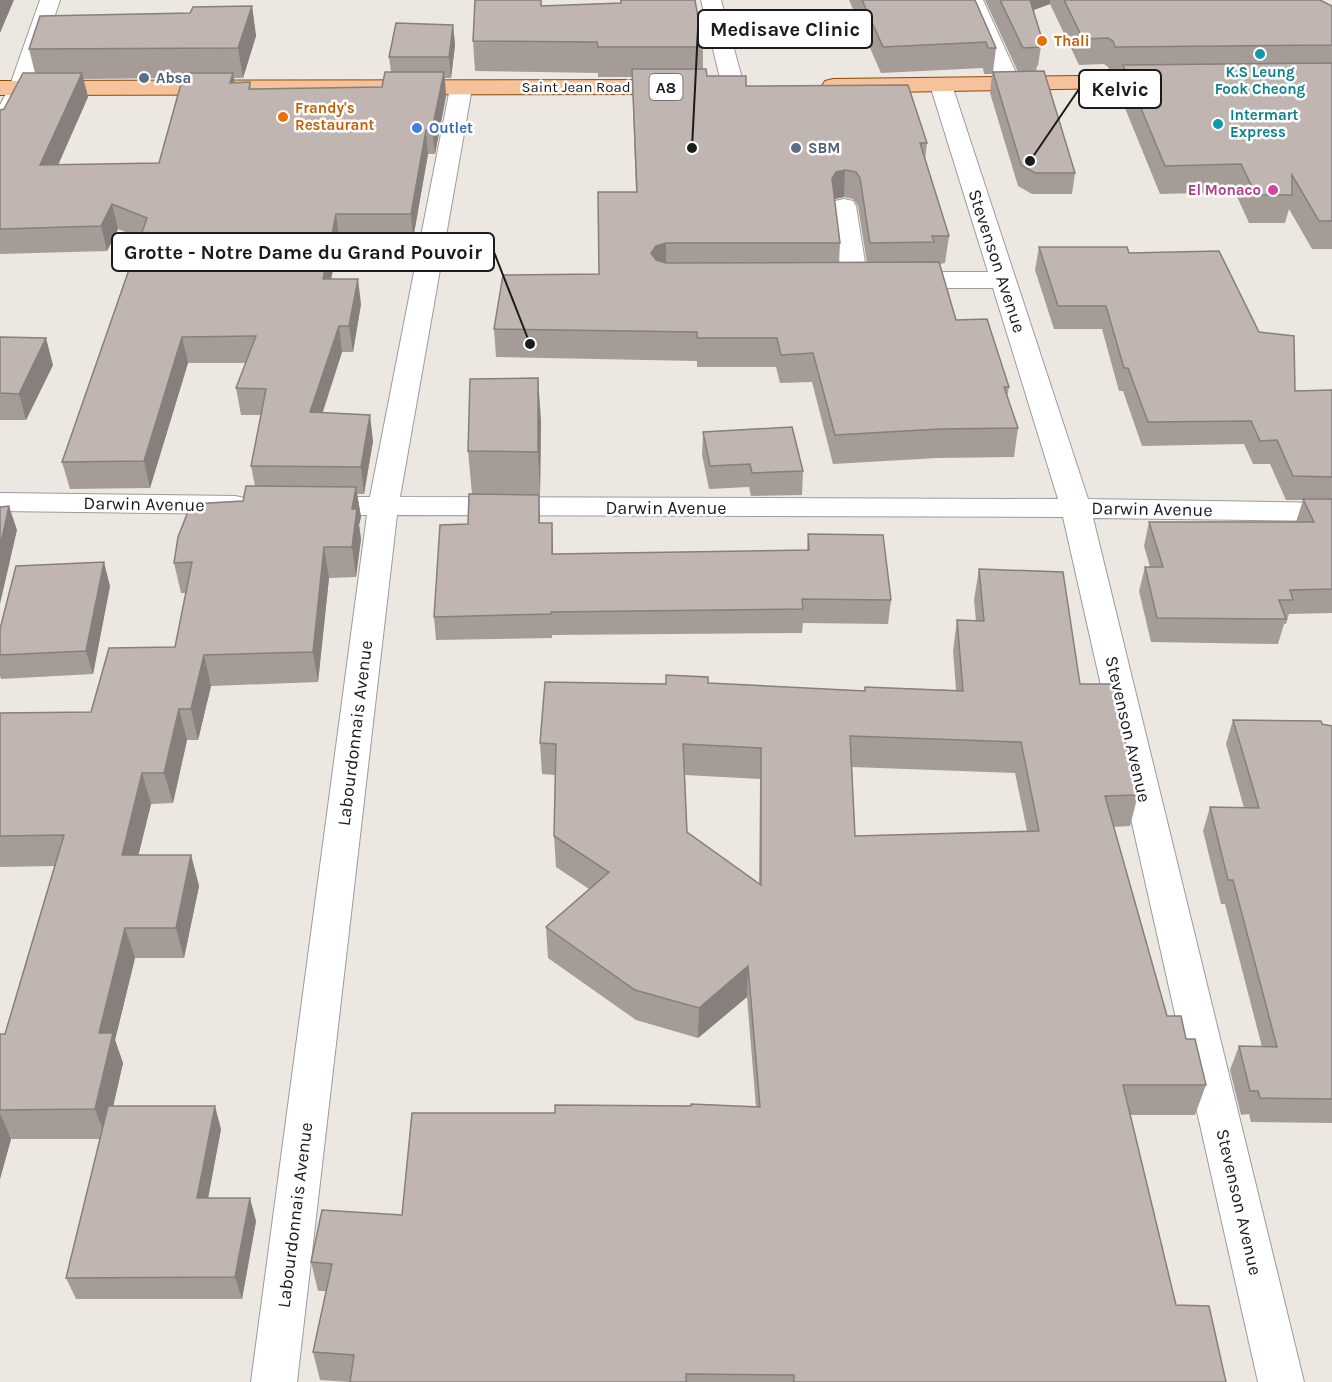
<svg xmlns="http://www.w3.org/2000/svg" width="1332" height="1382" font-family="Karla,sans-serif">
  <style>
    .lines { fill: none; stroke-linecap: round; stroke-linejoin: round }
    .street-casing { stroke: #9c9c9c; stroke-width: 2 }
    .primary-casing { stroke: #8a4c07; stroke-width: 2 }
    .street { fill: #fff; fill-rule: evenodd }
    .primary { fill: #f6c29b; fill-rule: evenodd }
    .wall { fill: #a59c98; fill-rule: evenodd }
    .shaded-wall { fill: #867f7c }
    .building { fill: #c0b5b1; stroke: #867f7c; stroke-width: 1.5; fill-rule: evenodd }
    .food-dot { fill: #e8710a; stroke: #fff; stroke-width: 2 }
    .culture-dot { fill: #0f9aa8; stroke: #fff; stroke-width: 2 }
    .service-dot { fill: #5c6f8a; stroke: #fff; stroke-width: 2 }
    .shop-dot { fill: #3f7fe0; stroke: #fff; stroke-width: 2 }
    .hotel-dot { fill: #d1479c; stroke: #fff; stroke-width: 2 }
    .labels { text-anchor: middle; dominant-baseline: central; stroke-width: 5; stroke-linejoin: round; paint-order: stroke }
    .far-food-label { font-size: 15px; font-weight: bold; fill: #c56008; stroke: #fff; text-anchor: start }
    .far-culture-label { font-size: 15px; font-weight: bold; fill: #0d838f; stroke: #fff }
    .far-service-label { font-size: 15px; font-weight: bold; fill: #4e5e75; stroke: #fff; text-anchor: start }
    .far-street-label { font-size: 15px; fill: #1b1b1b; stroke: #fff }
    .far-shop-label { font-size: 15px; font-weight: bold; fill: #366cbe; stroke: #fff; text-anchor: start }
    .far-hotel-label { font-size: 15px; font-weight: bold; fill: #b23c85; stroke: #fff; text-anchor: end }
    .shield { fill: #fff; stroke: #5f5f5f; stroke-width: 1.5 }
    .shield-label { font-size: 16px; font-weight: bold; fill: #1b1b1b }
    .street-label { font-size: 18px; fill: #1b1b1b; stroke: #fff }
    .leader { fill: none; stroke: #1b1b1b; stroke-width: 2 }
    .callout-dot { fill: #1b1b1b; stroke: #fff; stroke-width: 2 }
    .callout { fill: #fff; stroke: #1b1b1b; stroke-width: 2 }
    .callout-label { font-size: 20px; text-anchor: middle; font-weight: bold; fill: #1b1b1b }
  </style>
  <rect width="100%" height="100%" fill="#ece7e1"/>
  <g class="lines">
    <defs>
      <g id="street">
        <path d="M40 0H60L31 88 11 127 8 132 0 134V105L9 88Z"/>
        <path d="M701 0H721L744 86 741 91 733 93 725 91 722 86Z"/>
        <path d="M963 0H983L1021 84 1018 89 1010 91 1002 89 999 84Z"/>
        <path d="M941 78 949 80 952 85 1088 499 1332 503V521L1093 518 1304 1382H1258L1063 517 397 515 297 1382H251L367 515H314L304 513 299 506 304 499 314 497H370L450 88 453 83 461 81 469 83 472 88 400 497 1058 499 993 288H900L891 285 887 280 891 275 900 272H988L930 85 933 80Z"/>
        <path d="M844 199 853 201 856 206 868 281 864 286 855 289 846 286 842 281 832 206 835 201Z"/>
        <path d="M0 493 235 496 245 498 250 505 245 512 235 514 0 511Z"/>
      </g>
      <g id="primary">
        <path d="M1165 75 1173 77 1176 82 1173 87 833 93 825 91 822 86 825 81 833 79Z"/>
        <path d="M676 80 684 82 687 87 684 92 676 94 0 95V81Z"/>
      </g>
    </defs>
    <use href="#street" class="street-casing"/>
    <use href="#primary" class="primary-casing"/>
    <use href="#street" class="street"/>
    <use href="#primary" class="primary"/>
  </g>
  <g class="wall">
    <path d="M475 0H541V6L621 3 620 0H695L703 47V69L707 76 746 86 927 143 925 161 949 236 945 263 940 264 956 320 1009 387 1007 397 1018 428 1014 457 937 458 833 464 812 382 780 383 776 367H697V361L496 357 494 329 599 274 636 192 632 77H598V73L475 71 473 41ZM844 197 853 199 858 206 867 263H839L840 243 834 199Z"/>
    <path d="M849 0H975L996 48 993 72H1018L985 0H1320L1332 6V249H1312L1289 209 1285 223H1249L1235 192 1160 194 1118 91 1121 73H1111L1108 67 1104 64 1079 65 1050 4 1033 10 1042 39 1038 66H1037L1036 72 1075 173 1072 194H1032L1018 186 990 93 992 74H984L983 68 881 73Z"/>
    <path d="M252 6 256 36 243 78H234L235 83 250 82 251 89 382 87 391 72 389 57 453 25 455 45 451 78H445L446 96 435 154H428L413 239H339L331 279 361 304 353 352H342L323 412 373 441 364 494H357L361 517 359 525 361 539 356 577 329 578 318 682 211 686 198 740H187L173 803 151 804 138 855H191L199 886 184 958H135L115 1040 123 1063 113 1106 221 1129 208 1198 256 1221 242 1299H76L66 1278 100 1139H11L0 1179V1034H5L55 866 0 867V713L91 712 175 647 186 593H181L174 563 243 501 255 486 251 466 261 415H241L236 388 246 363H188L150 488 70 489 62 462 140 238 118 229 107 251 0 254V110L4 109 35 73 29 49 190 13ZM182 78 159 163 58 165 88 97 83 79Z"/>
    <path d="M1039 247 1129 253 1259 332 1295 391 1332 390V613L1289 614 1286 624H1284L1278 644 1151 642 1139 591 1145 567H1150L1144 546 1149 522H1296L1303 500H1286L1270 464H1253L1244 444 1142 446 1123 391H1119L1102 329H1054L1035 270Z"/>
    <path d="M0 337 53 365 26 420H0Z"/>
    <path d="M541 420 540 495H539L540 523 553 546V554L807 550 808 534 891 600 888 624 803 623 802 633 552 635V638L436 640 434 617 468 524 472 494 468 451Z"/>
    <path d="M703 432 803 471 802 495 751 496 749 487 709 489 702 455Z"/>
    <path d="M979 569 1080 684 1138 795 1130 826 1113 827 1167 1016 1186 1039 1206 1085 1195 1115H1130L1176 1305 1226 1382H350L320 1380 313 1352 326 1291H318L311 1262 402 1215 555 1113 756 1107 747 997 698 1038 636 1020 548 958 546 927 589 889 556 867 554 836 555 775 542 774 540 743 666 684 708 683 864 691 865 687 956 690 953 651 957 620 976 621 974 600ZM852 767 1015 773 1027 831 855 836ZM685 775 760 779 759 884 687 832Z"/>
    <path d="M110 586 93 674 1 679 0 676V629Z"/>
    <path d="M1233 720 1332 726V1123L1251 1122 1249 1114 1241 1115 1230 1070 1239 1046 1262 1047 1225 904H1221L1203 831 1210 807 1244 808 1226 744Z"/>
  </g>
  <g class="shaded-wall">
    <path d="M0 0H14L0 33Z"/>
    <path d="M1025 0H1050V4L1023 14Z"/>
    <path d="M252 6 256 36 243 78 238 48Z"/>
    <path d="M453 25 455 45 451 78 449 57Z"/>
    <path d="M444 72 446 96 435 154 432 130Z"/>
    <path d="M82 73 88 97 47 190 40 165Z"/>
    <path d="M233 73 237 97 230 83Z"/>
    <path d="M426 130 428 154 413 239 411 214Z"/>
    <path d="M845 170 844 197 835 199 832 179 836 172Z"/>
    <path d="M112 204 118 229 107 251 101 226Z"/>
    <path d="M336 214 339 239 326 305 323 279Z"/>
    <path d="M666 243V271L651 253 656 246Z"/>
    <path d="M358 279 361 304 353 352 349 326Z"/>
    <path d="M339 326 342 352 314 438 310 412Z"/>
    <path d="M182 337 188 363 150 488 144 461Z"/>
    <path d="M46 338 53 365 26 420 19 394Z"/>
    <path d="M538 378 541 420 540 495 538 452Z"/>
    <path d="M370 415 373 441 364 494 361 467Z"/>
    <path d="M356 487 361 517 359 525 361 539 356 577 352 547V509Z"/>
    <path d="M539 495 540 518V546L539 523Z"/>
    <path d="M9 506 17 530 0 604V547Z"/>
    <path d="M552 523 553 546V577L552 554Z"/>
    <path d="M324 547 329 578 318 682 313 652Z"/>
    <path d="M104 562 110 586 93 674 86 651Z"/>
    <path d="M204 655 211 686 198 740 191 709Z"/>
    <path d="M179 709 187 740 173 803 164 773Z"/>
    <path d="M142 773 151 804 131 886 122 855Z"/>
    <path d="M191 855 199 886 184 958 176 928Z"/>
    <path d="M125 928 135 958 115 1040 123 1063 106 1138 95 1109 99 1033Z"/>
    <path d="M748 966 747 997 698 1038 699 1008Z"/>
    <path d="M215 1106 221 1129 204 1220 197 1198Z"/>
    <path d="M0 1113 11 1139 0 1179Z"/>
    <path d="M250 1198 256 1221 242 1299 235 1277Z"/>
  </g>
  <g class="building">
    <path d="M475 0H541V6L621 3V0H695L703 47H598L597 42 473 41Z"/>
    <path d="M862 0H975L996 48H988L986 42 883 47Z"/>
    <path d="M1000 0H1030L1042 39 1037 40 1040 47 1023 48Z"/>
    <path d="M1064 0H1320L1332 6V45L1115 47 1113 41 1108 38 1083 39Z"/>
    <path d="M252 6 238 48 29 49 40 16 190 13 193 7Z"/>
    <path d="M396 23 453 25 449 57H389Z"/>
    <path d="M1332 63V221H1319L1292 175V195H1256L1241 164 1165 166 1123 65Z"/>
    <path d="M632 69H706L707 76H746V86L908 85 927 143H920L949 236H932L934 242 870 243 860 178 856 172 845 170 836 172 832 179 840 243H666L656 246 651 253 656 260 666 263 939 262 956 320 987 319 1009 387H1004L1018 428 940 429 835 435 813 353 781 355 777 338H697V332L494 329 503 275 599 274 598 192H637Z"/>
    <path d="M1044 71 1075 173H1035L1021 165 993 72Z"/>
    <path d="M385 72H444L432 130H426L411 214H336L323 279H358L349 326H339L310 412 370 415 361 467 251 466 266 389 236 388 256 336 182 337 144 461 62 462 147 218 112 204 101 226 0 229V110L4 109 23 73H82L40 165 159 163 184 73H233L230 83 250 82 249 89 382 87Z"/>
    <path d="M1039 247H1127L1129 253 1219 251 1259 332 1294 336 1295 391 1332 390V477L1293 476 1277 440 1260 441 1251 421 1148 422 1128 368H1124L1106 306H1058Z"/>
    <path d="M0 337 46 338 19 394 0 393Z"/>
    <path d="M538 378V452L468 451 470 379Z"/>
    <path d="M792 427 803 471 752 473 750 464 710 466 703 432Z"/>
    <path d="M246 486 356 487 352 509H357L352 547H324L313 652 204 655 191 709H179L164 773H142L122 855H191L176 928H125L99 1033H113L95 1109 0 1110V1034H5L64 835 0 836V713L91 712 109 648 175 647 192 562 174 563 178 537 191 504 243 501Z"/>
    <path d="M469 494 539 495V523H552V554L809 550 808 534 883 535 891 600 802 599 803 609 551 612V614L434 617 440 525 468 524Z"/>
    <path d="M1303 499H1332V589L1290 590 1293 600H1279L1286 619 1157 618 1145 567H1163L1149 522H1314Z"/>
    <path d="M9 506 0 547V507Z"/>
    <path d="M104 562 86 651 0 655V629L16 566Z"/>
    <path d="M979 569 1063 572 1080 684H1112L1138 795 1105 796 1167 1016H1181L1186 1039H1195L1206 1085H1123L1176 1305 1209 1306 1226 1382H794V1375L686 1374V1382H350L354 1355 313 1352 332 1264 311 1262 322 1210 402 1215 412 1113H555V1105L691 1106V1104L760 1107 748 966 699 1008 635 990 546 927 609 872 554 836 556 744 540 743 545 682 666 684V675L708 677V683L865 691V687L963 691 957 620 984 621ZM850 736 1021 742 1039 831 855 836ZM683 744 761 748V885L687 832Z"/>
    <path d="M1233 720 1321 721 1322 724 1332 726V1099L1260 1098 1258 1091H1250L1239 1046 1277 1047 1233 880H1228L1210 807 1259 808Z"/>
    <path d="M108 1106H215L197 1198H250L235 1277 66 1278Z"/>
  </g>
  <g class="food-dot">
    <circle cx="1042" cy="41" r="6"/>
    <circle cx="283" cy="117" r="6"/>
  </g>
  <g class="culture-dot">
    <circle cx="1260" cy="54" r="6"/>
    <circle cx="1218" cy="124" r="6"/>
  </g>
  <g class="service-dot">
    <circle cx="144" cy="78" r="6"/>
    <circle cx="796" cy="148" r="6"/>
  </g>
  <circle class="shop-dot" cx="417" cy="128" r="6"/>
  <circle class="hotel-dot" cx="1273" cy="190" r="6"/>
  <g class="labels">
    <g class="far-food-label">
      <text x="1054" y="41">Thali</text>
      <text x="295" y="108">Frandy's<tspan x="295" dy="17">Restaurant</tspan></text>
    </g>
    <g class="far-culture-label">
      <text x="1260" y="72">K.S Leung<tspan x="1260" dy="17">Fook Cheong</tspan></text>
      <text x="1230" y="115" text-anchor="start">Intermart<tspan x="1230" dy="17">Express</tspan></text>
    </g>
    <g class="far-service-label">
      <text x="156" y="78">Absa</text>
      <text x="808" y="148">SBM</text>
    </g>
    <g class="far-street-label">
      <text x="576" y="87">Saint Jean Road</text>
    </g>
    <g class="far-shop-label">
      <text x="429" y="128">Outlet</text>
    </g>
    <g class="far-hotel-label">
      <text x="1261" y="190">El Monaco</text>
    </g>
    <rect class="shield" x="649.5" y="74" width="33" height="26" rx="4.5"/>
    <g class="shield-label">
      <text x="666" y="87">A8</text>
    </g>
    <g class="street-label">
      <text transform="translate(997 261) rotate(72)">Stevenson Avenue</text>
      <text transform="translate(144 504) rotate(1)">Darwin Avenue</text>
      <text x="666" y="508">Darwin Avenue</text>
      <text transform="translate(1152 509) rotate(1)">Darwin Avenue</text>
      <text transform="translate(1128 729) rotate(77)">Stevenson Avenue</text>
      <text transform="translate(355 733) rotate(-83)">Labourdonnais Avenue</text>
      <text transform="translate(1239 1202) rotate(77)">Stevenson Avenue</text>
      <text transform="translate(295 1215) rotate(-83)">Labourdonnais Avenue</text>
    </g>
  </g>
  <path class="leader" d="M692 148L698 29M1030 161L1079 89M530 344L494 252"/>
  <g class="callout-dot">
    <circle cx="692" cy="148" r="6"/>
    <circle cx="1030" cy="161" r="6"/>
    <circle cx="530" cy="344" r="6"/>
  </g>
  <g class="callout">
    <rect x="698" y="10" width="174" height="38" rx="6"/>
    <rect x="1079" y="70" width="82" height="38" rx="6"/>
    <rect x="112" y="233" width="382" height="38" rx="6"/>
  </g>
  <g class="callout-label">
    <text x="785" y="36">Medisave Clinic</text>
    <text x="1120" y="96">Kelvic</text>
    <text x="303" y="259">Grotte - Notre Dame du Grand Pouvoir</text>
  </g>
</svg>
